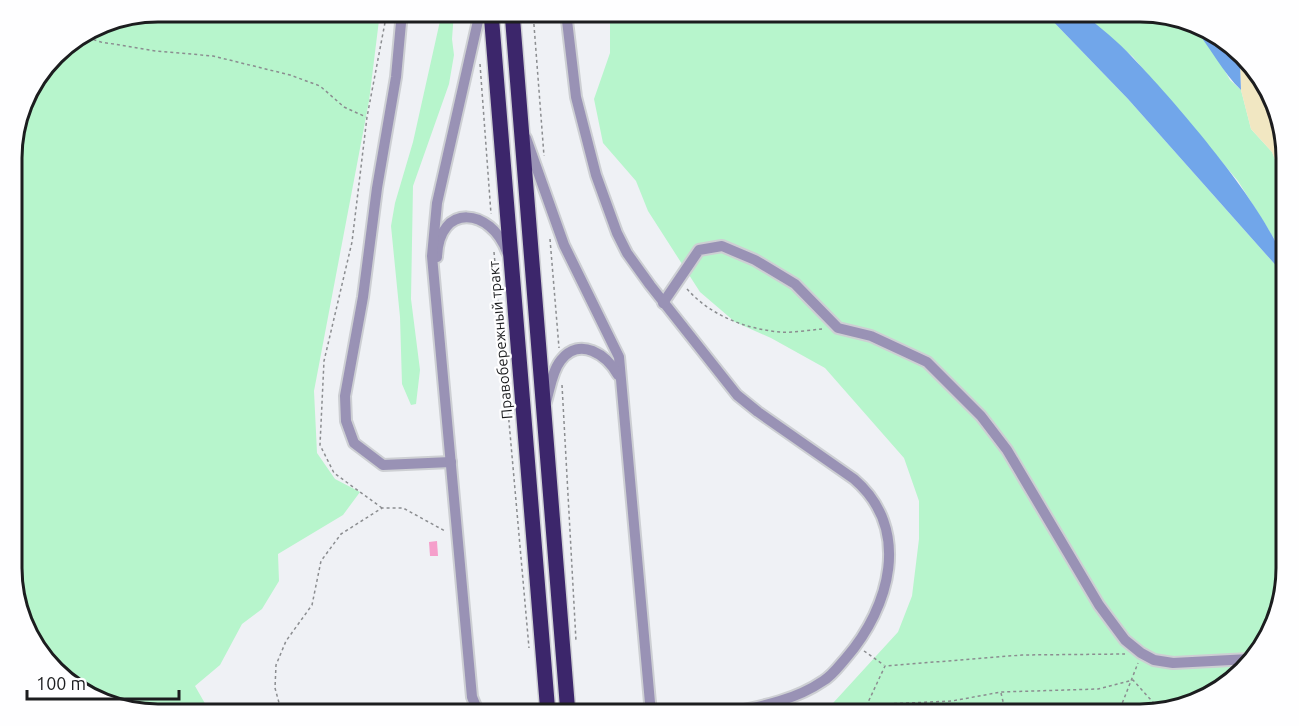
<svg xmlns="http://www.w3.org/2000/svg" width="1299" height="726" font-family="Ubuntu,sans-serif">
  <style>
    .green { fill: #b7f5cc }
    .sand { fill: #f1e7c2 }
    .water { fill: #71a6ea }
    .building { fill: #f59fcb }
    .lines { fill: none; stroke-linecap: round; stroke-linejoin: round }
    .minor-casing { stroke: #cdcfd3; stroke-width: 14 }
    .highway-casing { stroke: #cdcfd3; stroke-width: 18 }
    .path { stroke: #8b8d90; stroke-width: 1.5; stroke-dasharray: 3 3; stroke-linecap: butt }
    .minor { stroke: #9992b5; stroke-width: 10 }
    .highway { stroke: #3c266b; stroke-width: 15 }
    .labels { text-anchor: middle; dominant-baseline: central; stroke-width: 4.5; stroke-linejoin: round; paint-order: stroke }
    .street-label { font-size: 15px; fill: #1c1d1f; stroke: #fefeff }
    .rim { fill: none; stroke: #1c1d1f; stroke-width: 3 }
  </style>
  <rect width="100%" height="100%" fill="#eff1f5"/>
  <g class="green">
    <path d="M159 12H380L369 101 314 391 317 453 335 479 360 492 343 515 278 554 279 581 262 609 242 624 220 665 195 686 211 714H158L86 695 37 649 13 586V140L27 94 62 49 103 23Z"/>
    <path d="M442 12H454L452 39 454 55 449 84 413 186 411 299 420 370 416 404 411 405 402 384 400 317 391 226 395 203 413 142Z"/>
    <path d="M610 12H1044L1128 99 1287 278V577L1268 640 1222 689 1150 714H823L898 632 912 596 919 539V501L904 458 825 368 771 338 735 322 700 292 648 211 636 181 603 143 594 99 610 53Z"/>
    <path d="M1082 12H1141L1193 26 1217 57 1230 80 1241 90 1251 129 1272 152 1287 189V271L1275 240 1238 181 1133 57Z"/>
  </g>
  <path class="sand" d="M1243 60 1262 77 1287 149V189L1272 152 1251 129 1241 90 1240 65Z"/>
  <g class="water">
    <path d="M1044 12H1082C1099 27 1118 41 1133 58 1170 96 1287 229 1287 278L1128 99Z"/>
    <path d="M1193 26 1213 31 1243 60 1240 65 1241 90C1224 74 1209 46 1193 26Z"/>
  </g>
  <path class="building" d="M437 541 438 556H430L429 542Z"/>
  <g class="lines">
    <defs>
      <g id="minor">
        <path d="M402 12 396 77 377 188 363 297 345 396 346 421 354 443 383 465 451 462"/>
        <path d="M566 12 576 97 596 175 617 233 627 253 650 285 737 395 758 412 854 479C912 529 890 607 846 658 839 666 832 676 823 681 794 701 758 707 724 714"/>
        <path d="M526 138 564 245 619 357 651 714"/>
        <path d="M437 257C439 202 491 208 507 252"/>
        <path d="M663 303 699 250 722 246 755 260 795 284 838 328 871 336 927 362 981 416 1007 450 1099 605 1125 640 1141 653 1154 660 1173 663 1250 659"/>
        <path d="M546 402C550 389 552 371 561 360 580 336 607 355 618 375"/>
        <path d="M479 714 472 697 432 256 437 203 480 12"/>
      </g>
      <g id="highway">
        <path d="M491 12 548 714"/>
        <path d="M512 12 568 714"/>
      </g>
    </defs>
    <use href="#minor" class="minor-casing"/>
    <use href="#highway" class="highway-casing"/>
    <g class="path">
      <path d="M533 12 544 156"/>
      <path d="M82 36 101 42 156 51 213 56 290 75 320 86 344 107 366 117"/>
      <path d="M480 64 491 214"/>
      <path d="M1258 77H1262"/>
      <path d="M550 239 559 348"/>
      <path d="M494 252 529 648"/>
      <path d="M687 289C710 315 745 329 780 332 793 333 809 330 823 329"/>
      <path d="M562 385 576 641"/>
      <path d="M382 508 334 473 320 445 324 361 352 242 367 117 387 12"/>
      <path d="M864 651 884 665"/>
      <path d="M1001 693 1006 714"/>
      <path d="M865 710 885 704 952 701 1001 692 1098 689 1133 680 1160 710"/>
      <path d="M282 714 275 688 276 665 286 641 312 605 321 561 341 534 382 508H403L445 531"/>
      <path d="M858 714 864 711 885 666 1022 655 1125 654"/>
      <path d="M1118 714 1138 663"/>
    </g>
    <use href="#minor" class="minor"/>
    <use href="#highway" class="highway"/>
  </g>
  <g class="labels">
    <g class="street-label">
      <text transform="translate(500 340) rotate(-95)">Правобережный тракт</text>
    </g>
  </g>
  <path d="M0 0H1299V726H0ZM158 22H1140A136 136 0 0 1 1276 158V568A136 136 0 0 1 1140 704H158A136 136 0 0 1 22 568V158A136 136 0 0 1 158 22Z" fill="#fefeff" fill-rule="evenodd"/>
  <path class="rim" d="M158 22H1140A136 136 0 0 1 1276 158V568A136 136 0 0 1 1140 704H158A136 136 0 0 1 22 568V158A136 136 0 0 1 158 22Z"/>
  <path d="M27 690v9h152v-9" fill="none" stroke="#1c1d1f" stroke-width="3"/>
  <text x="36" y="690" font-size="18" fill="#1c1d1f" stroke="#fefeff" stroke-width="4.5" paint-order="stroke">100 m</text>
</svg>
